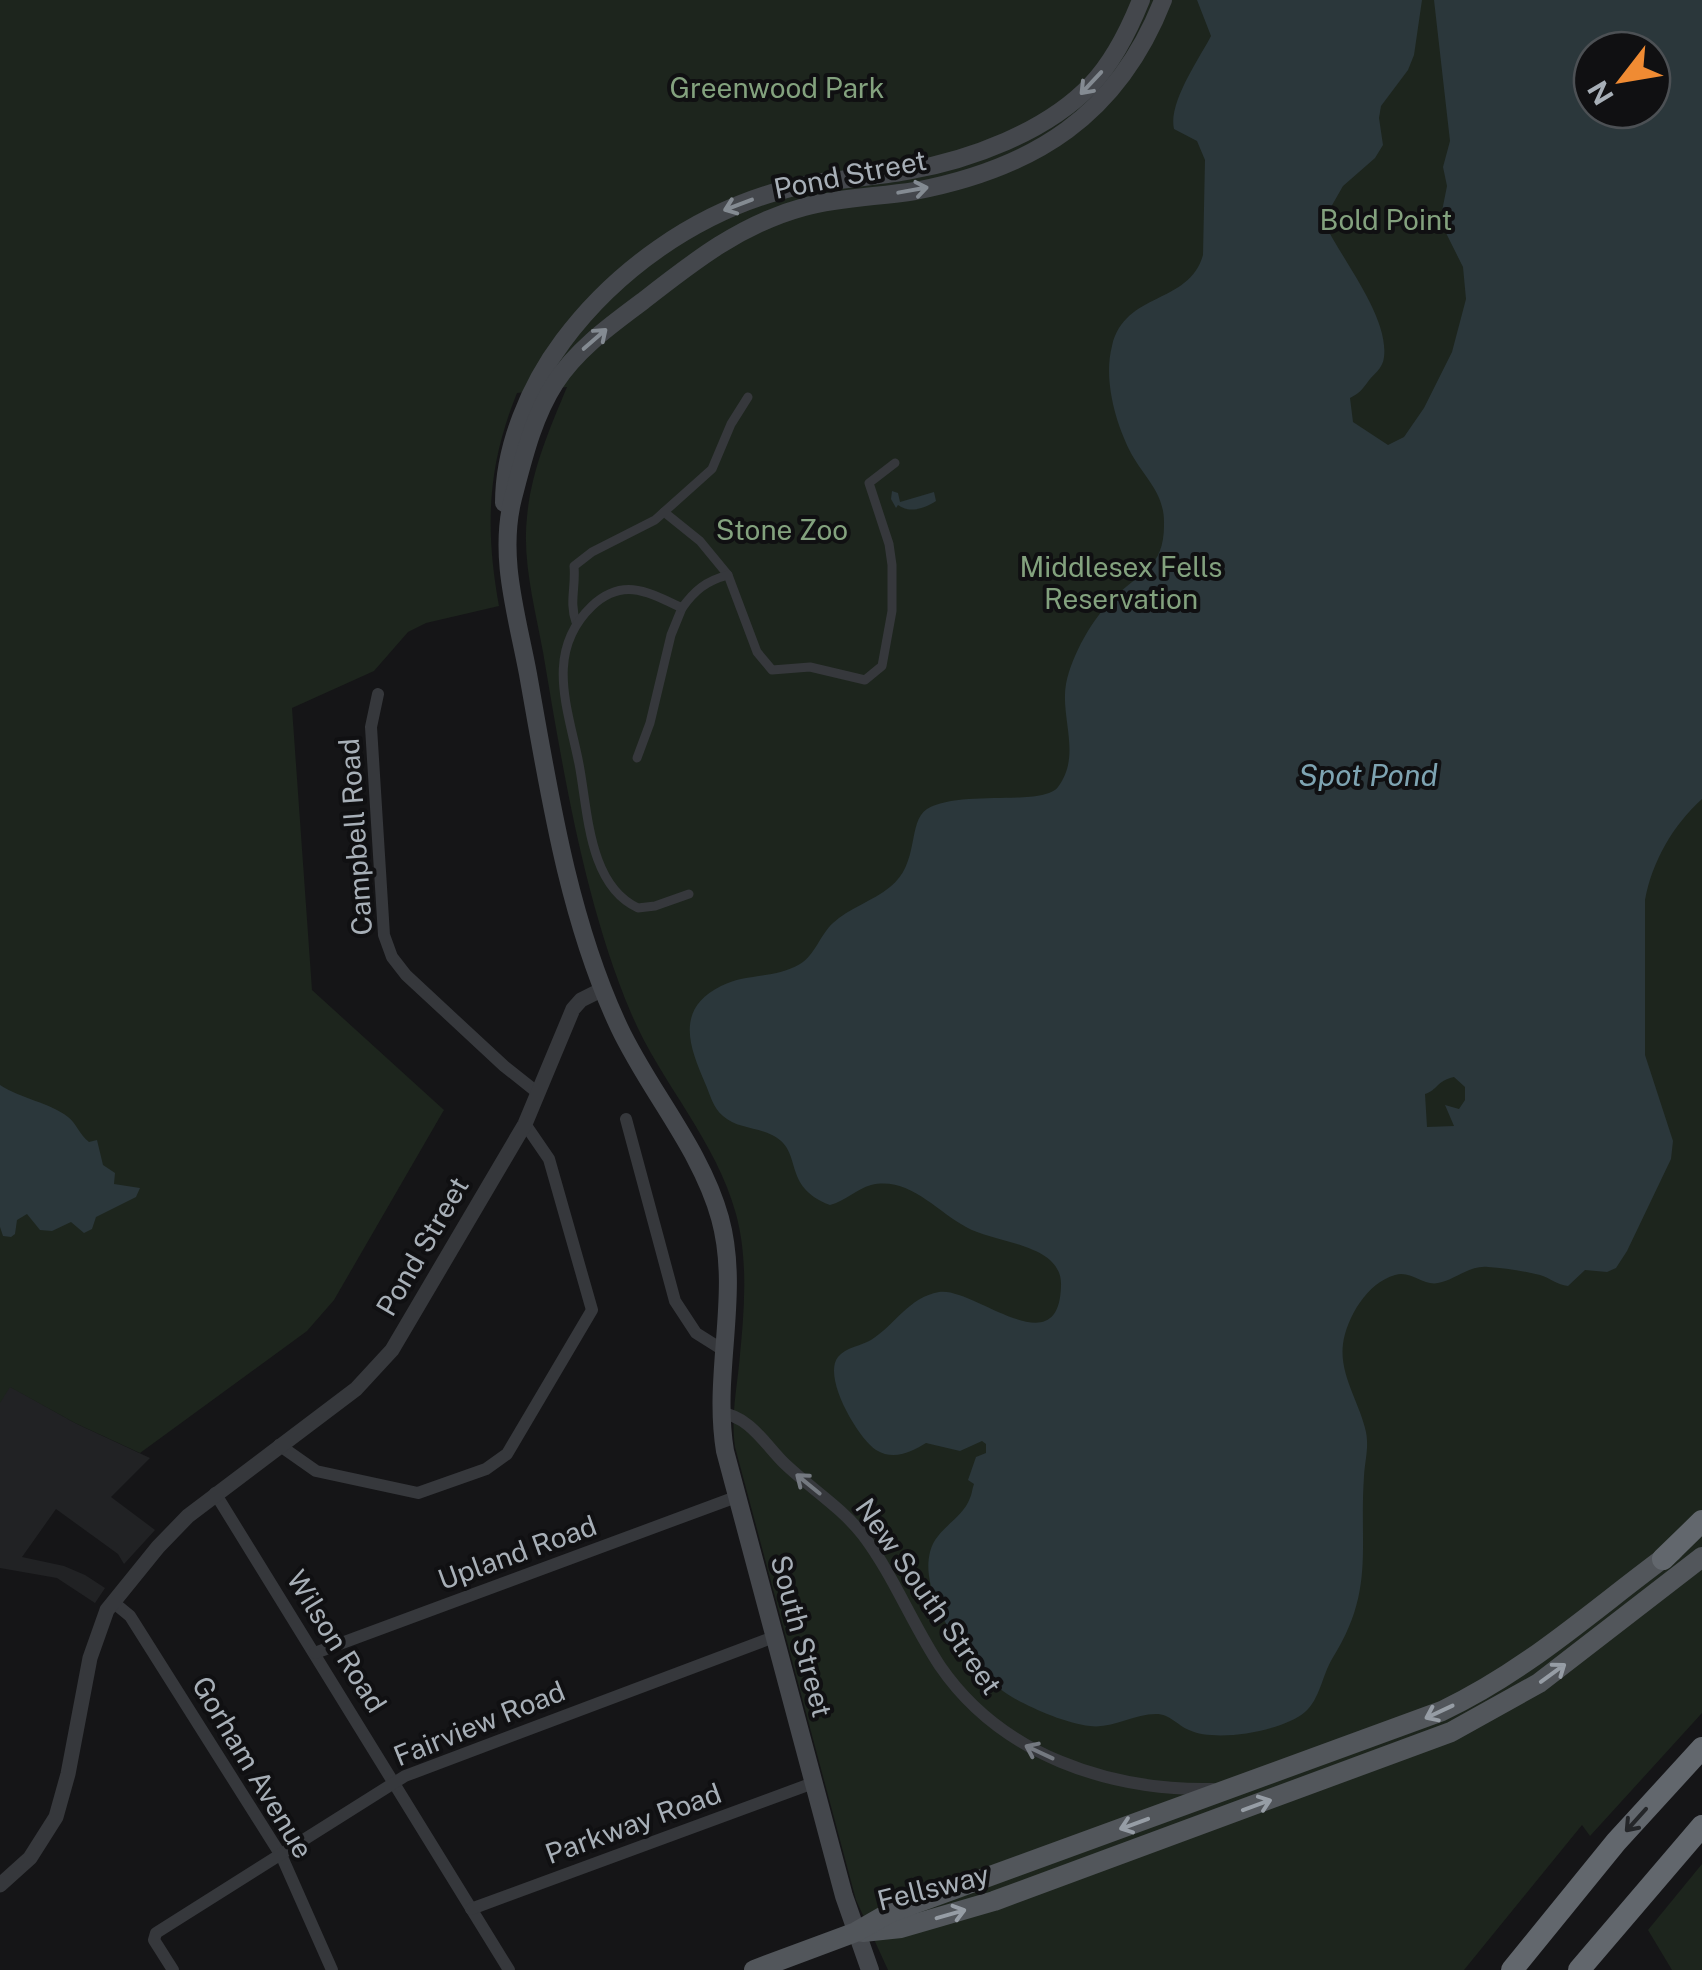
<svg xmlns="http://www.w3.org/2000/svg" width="1702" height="1970" font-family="'Public Sans',sans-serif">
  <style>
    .built { fill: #212224 }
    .green { fill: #1d251d; fill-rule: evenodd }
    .water { fill: #2b373b; fill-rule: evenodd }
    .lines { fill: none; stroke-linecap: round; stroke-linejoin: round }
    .pedestrian { stroke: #36383c; stroke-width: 9 }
    .minor { stroke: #36383c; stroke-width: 12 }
    .tertiary { stroke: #36383c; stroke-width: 15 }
    .secondary { stroke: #44474c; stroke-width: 18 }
    .primary { stroke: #52565b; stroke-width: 20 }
    .motorway { stroke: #62676d; stroke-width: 22 }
    .oneway { stroke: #848b92 }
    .oneway2 { stroke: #747980 }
    .oneway3 { stroke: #969da5 }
    .oneway4 { stroke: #242629 }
    .labels { text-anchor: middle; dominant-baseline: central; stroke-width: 8; stroke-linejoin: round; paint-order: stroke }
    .park-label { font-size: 28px; fill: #83a27e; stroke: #101012 }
    .street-label { font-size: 28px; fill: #a7afb7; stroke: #101012 }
    .water-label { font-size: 30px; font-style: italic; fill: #7ea4b2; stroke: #101012 }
  </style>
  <rect width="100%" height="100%" fill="#151517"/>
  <path class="built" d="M0 1381 75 1423 150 1458 111 1497 155 1530 124 1564 118 1554 56 1509 22 1557 64 1566 85 1575 105 1588 95 1603 57 1578 0 1568Z"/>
  <g class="green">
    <path d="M0 0H1702V1713L1590 1836 1582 1825 1464 1970H888L856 1900 735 1447C731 1419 736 1393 739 1365 744 1315 749 1262 736 1214 716 1140 660 1082 631 1013 584 901 563 770 543 652 535 608 522 561 527 517 531 471 550 428 567 387L517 393C487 467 485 528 499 606L426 623 408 632 374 671 292 708 312 990 444 1110 441 1115 334 1300 307 1331 140 1453 75 1423 10 1387 0 1403ZM1592 50H1652V110H1592Z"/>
    <path d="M1702 1864V1970H1672L1648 1930Z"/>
  </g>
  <g class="water">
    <path d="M1197 0H1422L1414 55 1408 70 1381 106 1379 118 1383 145 1375 158 1343 186 1331 207 1327 228C1344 262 1389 318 1384 357 1383 369 1373 374 1367 383 1361 391 1359 393 1350 398L1353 422 1388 445 1404 437 1424 408 1452 352 1466 299 1463 267 1440 221 1447 186 1443 167 1450 141 1434 0H1702V799C1673 825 1652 862 1645 900V1055L1673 1141 1671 1159 1627 1251 1616 1268 1607 1272 1585 1270 1568 1286C1557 1285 1550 1278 1540 1275 1524 1271 1504 1268 1488 1267 1469 1265 1455 1280 1438 1283 1423 1286 1411 1270 1395 1275 1367 1283 1347 1317 1343 1344 1339 1375 1360 1403 1366 1432 1369 1448 1365 1460 1364 1476 1359 1550 1375 1591 1332 1659 1322 1676 1320 1699 1305 1712 1283 1731 1216 1743 1189 1730 1177 1725 1170 1714 1156 1714 1133 1714 1112 1729 1090 1726 1065 1723 1033 1709 1012 1697 973 1674 918 1599 930 1552 936 1528 962 1520 970 1498 972 1494 972 1489 974 1484L968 1480 976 1457 986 1453V1444L982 1441 960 1451 926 1443C911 1452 894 1461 876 1450 858 1438 822 1377 838 1357 846 1347 861 1346 871 1340 895 1325 909 1297 939 1292 973 1286 1059 1368 1061 1286 1063 1243 996 1244 966 1227 936 1211 909 1176 871 1185 857 1189 845 1201 830 1205 780 1186 805 1151 772 1135 756 1127 736 1128 723 1116 713 1108 710 1094 705 1083 689 1046 675 1009 721 986 746 973 775 979 800 964 815 955 820 935 833 923 849 908 873 901 890 887 920 864 907 822 927 809 960 789 1043 807 1058 787 1082 755 1060 718 1066 684 1072 655 1092 619 1113 599 1140 571 1165 569 1164 522 1164 493 1145 478 1132 455 1116 425 1103 380 1112 346 1125 291 1189 305 1203 255L1205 160 1197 141 1174 129C1168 103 1199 59 1211 36ZM1592 50H1652V110H1592ZM1454 1077 1465 1087V1100L1459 1109 1445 1105 1454 1126 1427 1127 1425 1094C1438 1090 1436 1081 1454 1077Z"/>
    <path d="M892 491 898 493 900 502 934 492 936 501C925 508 910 514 898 505L896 508 891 499Z"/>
    <path d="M0 1085C21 1099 49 1102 68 1117 77 1124 79 1134 89 1142L97 1140 103 1165 115 1173 114 1184 140 1188 136 1197 96 1217 92 1229 84 1233 71 1222 52 1231 40 1230 27 1214 17 1220 15 1234 11 1237 3 1236 0 1227Z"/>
  </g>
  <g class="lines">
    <g class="pedestrian">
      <path d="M664 512 700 541 728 575"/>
      <path d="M576 622C569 602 576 587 574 566L592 552 655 520 702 478 712 469 731 424 748 397"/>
      <path d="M637 758 650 723 671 635 682 608"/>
      <path d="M689 894 655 906 638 908C588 885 588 810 579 764 568 708 544 652 592 606 623 577 648 592 682 608 695 590 706 581 728 575L757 652 772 670 810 667 865 680 882 666 892 611V565L889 544 869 483 895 463"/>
    </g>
    <g class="minor">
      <path d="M378 694 371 727 384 935 392 957 406 975 504 1066 538 1093"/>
      <path d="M626 1119 675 1301 696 1333 723 1350"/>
      <path d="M721 1413C749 1416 765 1444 784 1463 810 1488 841 1507 863 1535 894 1576 912 1624 940 1666 1001 1755 1109 1791 1213 1789"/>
      <path d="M279 1445 316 1471 418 1493 486 1469 507 1454 592 1310 549 1159 525 1124"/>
      <path d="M215 1493 509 1970"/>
      <path d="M113 1602 130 1616 282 1857 332 1970"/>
      <path d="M315 1653 736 1497"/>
      <path d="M471 1909 813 1783"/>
      <path d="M173 1970 154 1940 156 1933 405 1776 774 1637"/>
    </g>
    <path class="tertiary" d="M0 1885 30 1858 56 1817 68 1774 90 1658 107 1610 158 1547 188 1516 356 1389 392 1350 525 1124 573 1009 581 1000 603 989"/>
    <g class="secondary">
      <path d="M504 503C504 446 530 385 563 341 616 270 694 215 779 191 821 179 864 179 907 171 970 160 1046 132 1091 85 1114 61 1129 30 1141 0"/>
      <path d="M870 1970 844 1896 725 1451C712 1373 741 1294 720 1218 701 1149 649 1091 619 1027 568 918 549 792 528 674 517 615 498 557 513 498 523 460 533 417 555 383 577 349 611 325 643 301 694 261 741 224 804 207 841 197 878 197 915 191 1035 168 1118 115 1163 0"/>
    </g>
    <g class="primary">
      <path d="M863 1932 901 1928 994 1901 1451 1732 1539 1683 1702 1557"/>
      <path d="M754 1970 856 1932 889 1913 1442 1711C1530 1669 1595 1608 1673 1551"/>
    </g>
    <g class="motorway">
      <path d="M1663 1559 1702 1521"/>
      <path d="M1512 1970 1616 1842 1702 1748"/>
      <path d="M1579 1970 1702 1826"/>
    </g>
  </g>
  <defs><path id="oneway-shaft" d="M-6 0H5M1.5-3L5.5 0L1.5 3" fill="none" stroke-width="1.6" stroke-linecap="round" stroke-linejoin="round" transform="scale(2.5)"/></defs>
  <g class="oneway">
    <use href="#oneway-shaft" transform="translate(1091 83) rotate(133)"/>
    <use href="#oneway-shaft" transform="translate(913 190) rotate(-10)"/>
    <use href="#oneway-shaft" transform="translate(738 205) rotate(159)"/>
    <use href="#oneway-shaft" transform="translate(595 339) rotate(-41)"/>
  </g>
  <g class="oneway2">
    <use href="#oneway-shaft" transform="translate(808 1484) rotate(-141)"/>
    <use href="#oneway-shaft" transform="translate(1039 1752) rotate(-155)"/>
  </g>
  <g class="oneway3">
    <use href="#oneway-shaft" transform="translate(1553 1673) rotate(-36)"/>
    <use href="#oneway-shaft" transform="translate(1439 1712) rotate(155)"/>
    <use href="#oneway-shaft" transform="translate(1257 1805) rotate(-20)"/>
    <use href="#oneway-shaft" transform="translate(1134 1824) rotate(160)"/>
    <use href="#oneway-shaft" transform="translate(951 1914) rotate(-16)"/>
  </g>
  <use class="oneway4" href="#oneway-shaft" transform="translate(1636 1820) rotate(132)"/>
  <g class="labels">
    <g class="park-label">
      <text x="777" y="87">Greenwood Park</text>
      <text x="1386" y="219">Bold Point</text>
      <text x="782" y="529">Stone Zoo</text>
      <text x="1121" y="566">Middlesex Fells<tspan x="1121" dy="32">Reservation</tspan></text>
    </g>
    <g class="street-label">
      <text transform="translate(850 174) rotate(-11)">Pond Street</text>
      <text transform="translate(355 837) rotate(-94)">Campbell Road</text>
      <text transform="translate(422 1246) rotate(-60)">Pond Street</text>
      <text transform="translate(517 1552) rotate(-20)">Upland Road</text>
      <text transform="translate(929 1596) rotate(55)">New South Street</text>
      <text transform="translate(802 1636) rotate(75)">South Street</text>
      <text transform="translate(337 1641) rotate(58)">Wilson Road</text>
      <text transform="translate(479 1723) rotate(-22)">Fairview Road</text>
      <text transform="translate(253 1767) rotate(59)">Gorham Avenue</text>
      <text transform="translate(633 1823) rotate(-20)">Parkway Road</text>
      <text transform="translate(933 1887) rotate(-14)">Fellsway</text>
    </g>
    <g class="water-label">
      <text x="1368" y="775">Spot Pond</text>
    </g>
  </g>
  <g transform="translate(1622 80) rotate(239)"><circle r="48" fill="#101012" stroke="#4c5054" stroke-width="2.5"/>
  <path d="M0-8L18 38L0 25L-18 38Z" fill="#f08b33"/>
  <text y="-15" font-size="28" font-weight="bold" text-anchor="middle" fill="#a7afb7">N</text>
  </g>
</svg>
